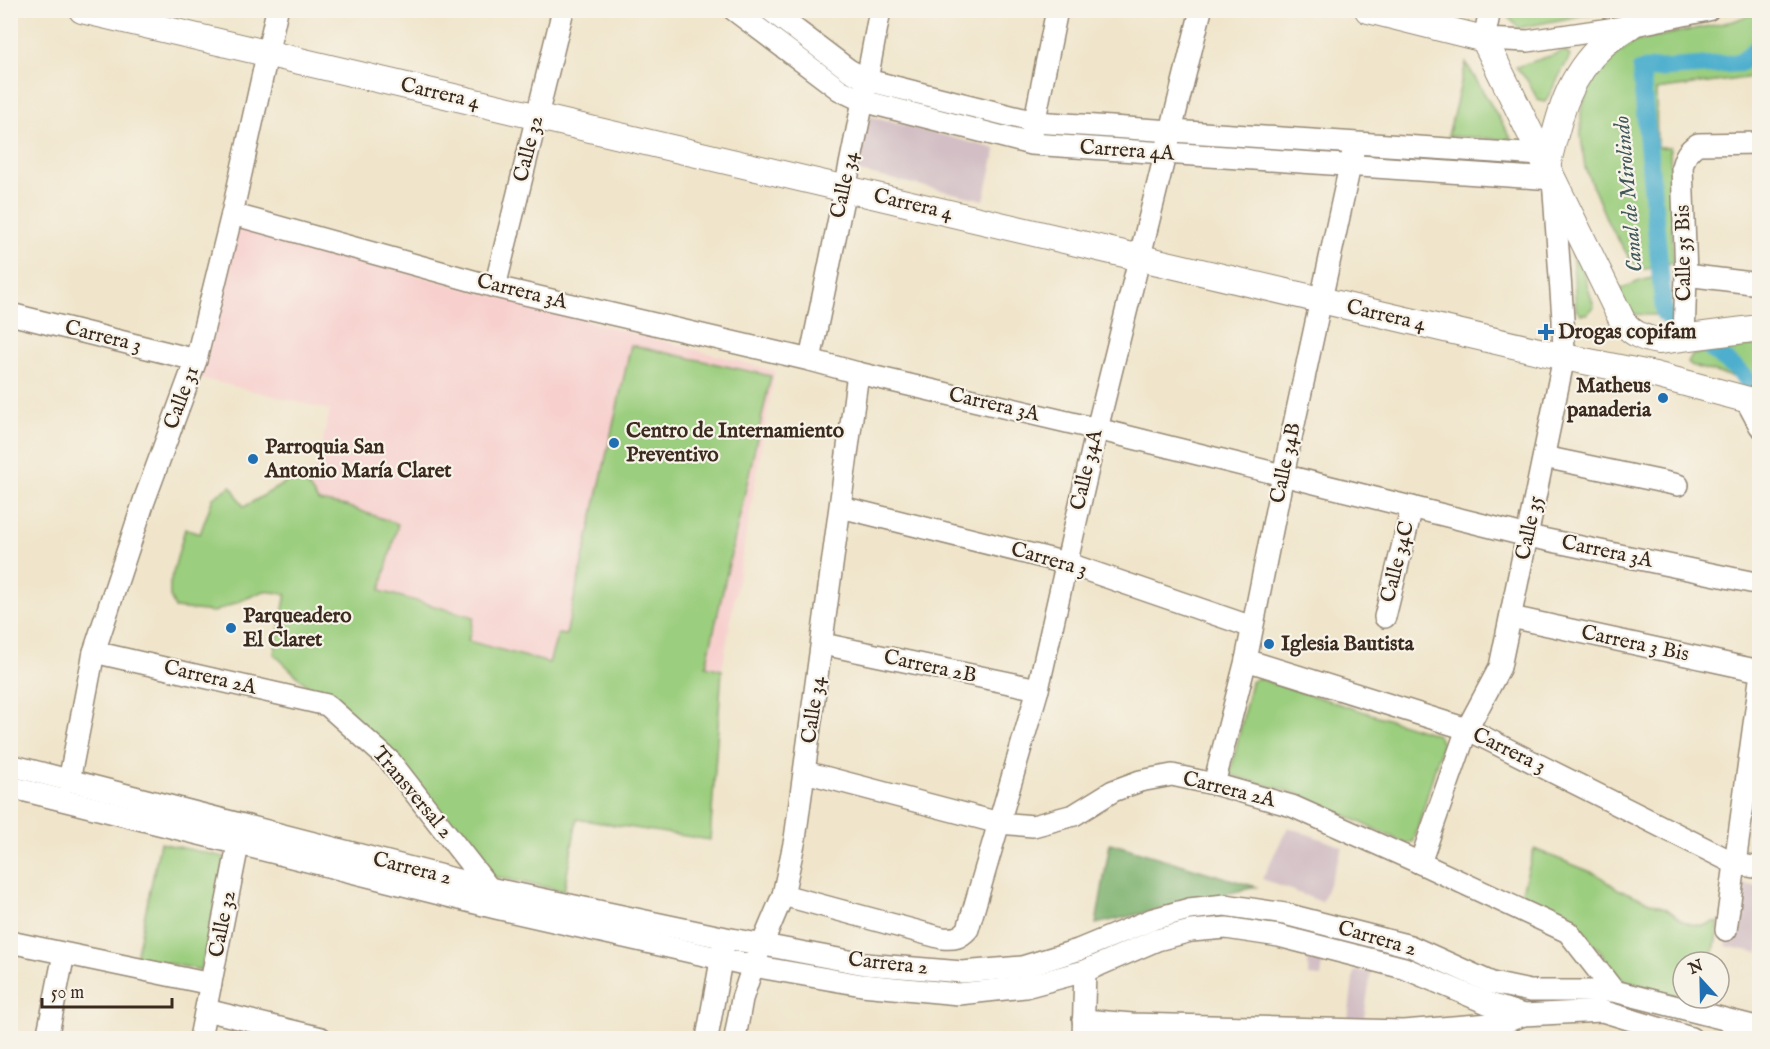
<svg xmlns="http://www.w3.org/2000/svg" width="1770" height="1049" font-family="'IM FELL English',serif">
  <style>
    .built { fill: #f7d0ce }
    .industrial { fill: #d2bec4 }
    .green { fill: #9bce7e; stroke: #6b7c4e; stroke-width: 1.5 }
    .forest { fill: #7cb16d; stroke: #5c6e46; stroke-width: 1.5 }
    .lines { fill: none; stroke-linecap: round; stroke-linejoin: round }
    .canal { stroke: #4eafcd; stroke-width: 18 }
    .minor-casing { stroke: #968874; stroke-width: 24 }
    .major-casing { stroke: #968874; stroke-width: 28 }
    .minor { stroke: #fff; stroke-width: 21 }
    .major { stroke: #fff; stroke-width: 26 }
    .poi-dot { fill: #1f6fb2; stroke: #f7f3e8; stroke-width: 2 }
    .labels { text-anchor: middle; dominant-baseline: central; stroke-width: 4.5; stroke-linejoin: round; paint-order: stroke }
    .street-label { font-size: 21px; fill: #3b2a1e; stroke: #f7f3e8 }
    .poi-label { font-size: 21px; font-weight: bold; fill: #3b2a1e; stroke: #f7f3e8; text-anchor: start }
    .water-label { font-size: 22px; font-style: italic; fill: #42595b; stroke: #f7f3e8 }
  </style>
  <rect width="100%" height="100%" fill="#f7f3e8"/>
  <filter id="ink" filterUnits="userSpaceOnUse"><feTurbulence type="fractalNoise" baseFrequency=".0167" numOctaves="2"/><feDisplacementMap in="SourceGraphic" scale="12" xChannelSelector="R" yChannelSelector="G"/><feConvolveMatrix kernelMatrix="1 2 1 2 8 2 1 2 1" color-interpolation-filters="sRGB"/></filter>
  <filter id="wash" filterUnits="userSpaceOnUse"><feTurbulence type="fractalNoise" baseFrequency=".008" numOctaves="4" result="noise"/><feDisplacementMap in="SourceGraphic" scale="24" xChannelSelector="R" yChannelSelector="G"/><feGaussianBlur stdDeviation="1.35" result="paint"/><feColorMatrix in="noise" values="0 0 0 0 0 0 0 0 0 0 0 0 0 0 0 0 0 1.4 0 .05"/><feComposite in="paint" operator="in"/></filter>
  <g filter="url(#wash)">
    <rect width="100%" height="100%" fill="#f0e5cb"/>
    <path class="built" d="M237 227 775 371 722 669 710 840 577 819 564 891 339 661 274 654 287 594 330 410 200 378Z"/>
    <g class="industrial">
      <path d="M870 116 996 149 984 200 856 171Z"/>
      <path d="M1288 827 1343 847 1322 902 1262 879Z"/>
      <path d="M1739 884 1759 886V953L1726 946Z"/>
      <path d="M1308 959 1323 961 1321 977 1308 976Z"/>
      <path d="M1354 971H1371L1364 1019 1348 1020Z"/>
    </g>
    <g class="green">
      <path d="M1509 11V10L1604 11 1519 28 1507 16Z"/>
      <path d="M1759 11V72L1753 77 1656 90 1657 147H1670L1673 261 1664 267 1644 269 1632 262 1608 223 1585 168 1581 136V112L1588 87 1599 66 1636 41 1734 21Z"/>
      <path d="M1565 51 1570 56 1545 102 1538 100 1527 80 1516 67Z"/>
      <path d="M1466 63 1512 140 1448 136Z"/>
      <path d="M1576 248 1594 307 1587 314H1581L1576 309 1572 249Z"/>
      <path d="M1668 274 1662 292 1668 310 1654 315 1627 314 1618 290 1640 281Z"/>
      <path d="M1759 344V384L1692 366 1688 362 1692 355Z"/>
      <path d="M631 345 771 376 706 666 722 670 710 840 577 819 564 891 491 876 335 712 274 654 286 594 264 591 214 612 175 608 170 596V583L185 529 200 534 213 498 231 486 244 507 300 474 318 501 346 506 398 524 380 591 474 617 468 641 549 663 558 634 566 635Z"/>
      <path d="M1257 678 1438 735 1442 744 1414 841 1407 844 1299 794 1230 775 1251 682Z"/>
      <path d="M160 843 225 857 201 970 136 957Z"/>
      <path d="M1534 849 1596 874 1618 889 1667 909 1683 921 1690 924 1703 926 1713 922H1719L1712 962H1683V997L1632 983 1619 977 1601 952 1575 924 1520 898Z"/>
    </g>
    <path class="forest" d="M1110 843 1256 887 1096 924Z"/>
    <g class="lines">
      <path class="canal" d="M1760 45 1740 63 1641 70 1664 313 1739 371 1760 396"/>
    </g>
  </g>
  <g filter="url(#ink)">
    <g class="lines">
      <defs>
        <g id="minor">
          <path d="M734 10 840 90 863 101 1031 144 1553 179 1563 319 1564 357 1500 667 1467 729 1420 863"/>
          <path d="M770 10 849 70 867 80 1035 122 1541 155"/>
          <path d="M1490 10 1484 39 1528 41 1630 26 1708 10"/>
          <path d="M1032 134 1057 10"/>
          <path d="M232 214 495 287 810 360 858 373 1097 429 1528 536 1760 584"/>
          <path d="M1686 275 1760 284"/>
          <path d="M495 287 563 10"/>
          <path d="M10 314 196 360"/>
          <path d="M1684 338 1686 275 1682 167C1685 156 1688 150 1698 144L1760 143"/>
          <path d="M810 360 863 101 880 10"/>
          <path d="M1745 398 1760 426"/>
          <path d="M1544 457 1678 485"/>
          <path d="M841 507 1066 563 1252 627"/>
          <path d="M1385 617 1412 507"/>
          <path d="M1511 617 1760 671"/>
          <path d="M823 644 1038 689"/>
          <path d="M94 652 327 705 390 761 489 888"/>
          <path d="M1246 660 1467 729 1736 864 1760 868"/>
          <path d="M10 765 489 888 726 938 865 964 962 972 1022 967 1078 950 1153 919 1189 909 1225 905 1285 914 1410 946 1492 983 1530 991H1614L1760 1028"/>
          <path d="M805 772 999 823 1033 826 1074 815 1113 791 1140 781 1172 775 1214 784 1292 806 1420 863 1568 932 1614 991"/>
          <path d="M69 781 94 652 144 501 196 360 232 214 277 10"/>
          <path d="M1214 784 1246 660 1283 475 1353 152"/>
          <path d="M10 787 496 908 753 966 862 985 959 994 1025 987 1085 971 1157 940 1191 931 1226 928 1279 936 1404 968 1487 1003 1523 1015 1602 1011 1691 1038"/>
          <path d="M783 895 942 938C955 939 960 938 968 929L1038 689 1097 429 1201 10"/>
          <path d="M1726 930 1760 680"/>
          <path d="M10 942 211 984"/>
          <path d="M206 1010 321 1038"/>
          <path d="M1083 1020 1132 1024 1403 1031 1503 1023 1523 1015"/>
          <path d="M47 1038 64 954"/>
          <path d="M200 1038 238 845"/>
          <path d="M707 1038 724 944"/>
          <path d="M735 1038 742 999 753 966 783 895 795 839 858 373"/>
          <path d="M1083 1038 1085 971"/>
        </g>
        <g id="major">
          <path d="M82 10 1564 357 1655 375 1760 403"/>
          <path d="M1368 10 1484 39 1623 322C1633 334 1642 338 1658 341L1760 328"/>
          <path d="M1547 167C1558 121 1566 78 1603 45 1611 38 1621 32 1630 26"/>
        </g>
      </defs>
      <use href="#minor" class="minor-casing"/>
      <use href="#major" class="major-casing"/>
      <use href="#minor" class="minor"/>
      <use href="#major" class="major"/>
    </g>
  </g>
  <g class="poi-dot">
    <path d="M1543 323h6v6h6v6h-6v6h-6v-6h-6v-6h6z"/>
    <circle cx="1663" cy="398" r="6"/>
    <circle cx="614" cy="443" r="6"/>
    <circle cx="253" cy="459" r="6"/>
    <circle cx="231" cy="628" r="6"/>
    <circle cx="1269" cy="644" r="6"/>
  </g>
  <g class="labels">
    <g class="street-label">
      <text transform="translate(440 94) rotate(13)">Carrera 4</text>
      <text transform="translate(529 149) rotate(-76)">Calle 32</text>
      <text transform="translate(1127 151) rotate(4)">Carrera 4A</text>
      <text transform="translate(845 185) rotate(-78)">Calle 34</text>
      <text transform="translate(913 205) rotate(13)">Carrera 4</text>
      <text transform="translate(1684 253) rotate(-91)">Calle 35 Bis</text>
      <text transform="translate(522 292) rotate(14)">Carrera 3A</text>
      <text transform="translate(1386 316) rotate(13)">Carrera 4</text>
      <text transform="translate(103 337) rotate(14)">Carrera 3</text>
      <text transform="translate(182 398) rotate(-70)">Calle 31</text>
      <text transform="translate(994 405) rotate(13)">Carrera 3A</text>
      <text transform="translate(1286 463) rotate(-78)">Calle 34B</text>
      <text transform="translate(1087 470) rotate(-77)">Calle 34A</text>
      <text transform="translate(1530 528) rotate(-78)">Calle 35</text>
      <text transform="translate(1607 552) rotate(12)">Carrera 3A</text>
      <text transform="translate(1049 560) rotate(16)">Carrera 3</text>
      <text transform="translate(1398 562) rotate(-76)">Calle 34C</text>
      <text transform="translate(1635 644) rotate(12)">Carrera 3 Bis</text>
      <text transform="translate(930 667) rotate(12)">Carrera 2B</text>
      <text transform="translate(210 678) rotate(13)">Carrera 2A</text>
      <text transform="translate(814 710) rotate(-82)">Calle 34</text>
      <text transform="translate(1509 751) rotate(26)">Carrera 3</text>
      <text transform="translate(1229 790) rotate(14)">Carrera 2A</text>
      <text transform="translate(412 793) rotate(50)">Transversal 2</text>
      <text transform="translate(412 869) rotate(14)">Carrera 2</text>
      <text transform="translate(223 924) rotate(-79)">Calle 32</text>
      <text transform="translate(1377 939) rotate(16)">Carrera 2</text>
      <text transform="translate(888 964) rotate(6)">Carrera 2</text>
    </g>
    <g class="poi-label">
      <text x="1558" y="332">Drogas copifam</text>
      <text x="1651" y="386" text-anchor="end">Matheus<tspan x="1651" dy="24">panaderia</tspan></text>
      <text x="626" y="431">Centro de Internamiento<tspan x="626" dy="24">Preventivo</tspan></text>
      <text x="265" y="447">Parroquia San<tspan x="265" dy="24">Antonio María Claret</tspan></text>
      <text x="243" y="616">Parqueadero<tspan x="243" dy="24">El Claret</tspan></text>
      <text x="1281" y="644">Iglesia Bautista</text>
    </g>
    <g class="water-label">
      <text transform="translate(1629 194) rotate(-95)">Canal de Mirolindo</text>
    </g>
  </g>
  <rect width="1770" height="1049" fill="none" stroke="#f7f3e8" stroke-width="36"/>
  <g transform="translate(1701 980) rotate(338)"><circle r="28" fill="#f7f3e8" stroke="#aca397" stroke-width="1.5"/>
  <path d="M0-4.5L10 22L0 15L-10 22Z" fill="#1f6fb2"/>
  <text y="-9" font-size="16" font-weight="bold" text-anchor="middle" fill="#3b2a1e">N</text>
  </g>
  <path d="M42 998v9h130v-9" fill="none" stroke="#3b2a1e" stroke-width="3"/>
  <text x="51" y="998" font-size="18" fill="#3b2a1e" stroke="#f7f3e8" stroke-width="4.5" paint-order="stroke">50 m</text>
</svg>
